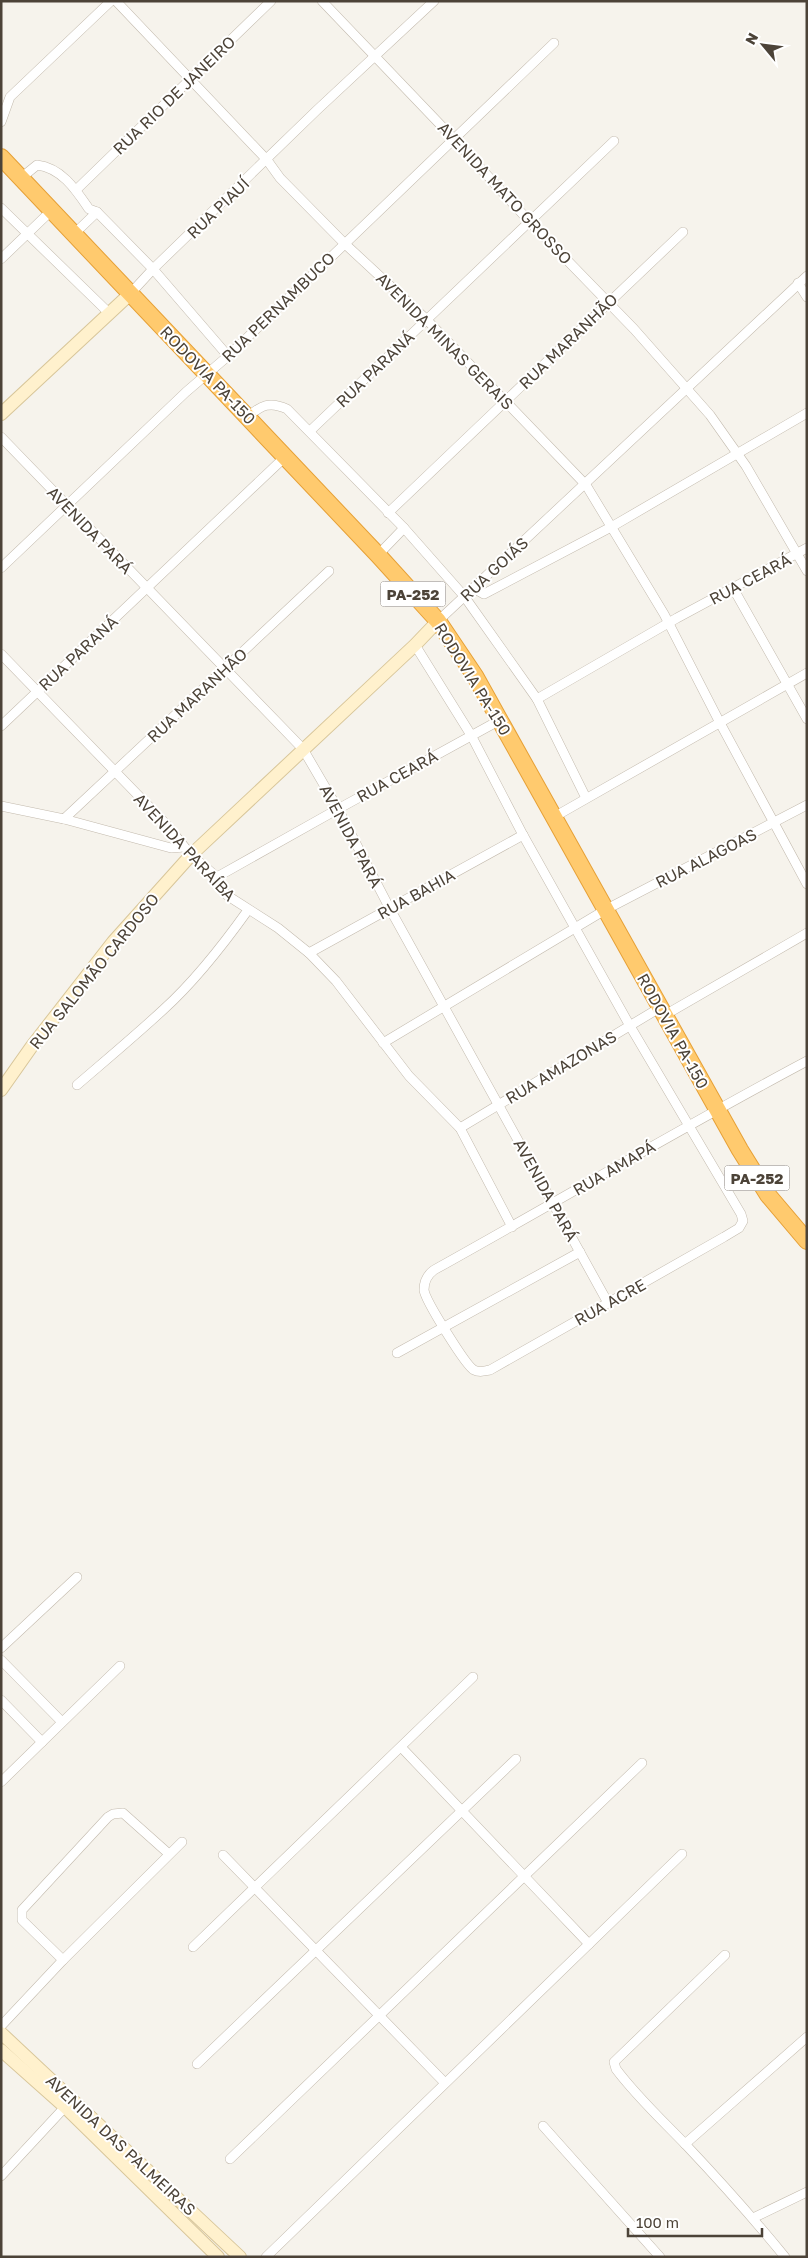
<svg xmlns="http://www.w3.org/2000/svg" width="808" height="2258" font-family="'Golos Text',sans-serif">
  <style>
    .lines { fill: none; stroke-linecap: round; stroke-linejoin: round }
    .street-casing { stroke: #c3baad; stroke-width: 10 }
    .secondary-casing { stroke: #d8c69a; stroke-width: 14 }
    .highway-casing { stroke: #e6a036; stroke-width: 18 }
    .street { stroke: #fff; stroke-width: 9 }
    .secondary { stroke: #fff1cd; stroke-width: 12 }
    .highway { stroke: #ffca6e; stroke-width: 16 }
    .labels { text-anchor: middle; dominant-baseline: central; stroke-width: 4; stroke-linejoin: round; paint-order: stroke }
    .shield { fill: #fff; stroke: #827b74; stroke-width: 1 }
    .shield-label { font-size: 15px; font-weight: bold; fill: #4c4338 }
    .street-label { font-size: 16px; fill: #4c4338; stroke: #fff }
  </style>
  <rect width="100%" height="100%" fill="#f6f3ec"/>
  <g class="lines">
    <defs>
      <g id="street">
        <path d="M116 1 267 160 280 178 344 243 426 319 586 485 664 614 719 721 807 884"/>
        <path d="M322 1 454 139 529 221 634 329 710 415 746 466 807 571"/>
        <path d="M1 122 10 97 111 1"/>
        <path d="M21 178 37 165C62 168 76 190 89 209L97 212 153 269 228 356"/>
        <path d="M76 190 271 1"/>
        <path d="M1 208 109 313"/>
        <path d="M74 234 97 212"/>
        <path d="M1 259 52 210"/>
        <path d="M798 283 807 297"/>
        <path d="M130 294 153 269 317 110 434 1"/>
        <path d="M248 417C261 405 270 401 287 409L404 528 464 596 537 699 586 798"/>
        <path d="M310 431 614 141"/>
        <path d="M1 437 303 749 338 809 390 909 608 1303"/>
        <path d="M388 513 683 232"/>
        <path d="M378 555 404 528"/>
        <path d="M1 568 186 392 228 356 554 43"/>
        <path d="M473 588 484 594 613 526 807 413"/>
        <path d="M733 588 807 719"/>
        <path d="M438 621 807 276"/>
        <path d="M415 645 471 735 523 835 630 1026 741 1214 743 1221 739 1228 724 1237 490 1370C484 1371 480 1373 474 1370 466 1366 425 1300 424 1290 424 1282 427 1275 434 1270 558 1201 681 1128 807 1061"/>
        <path d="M1 654 166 824 191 855 217 877 223 891 228 896 278 928 309 953 336 981 409 1076 460 1128 512 1227"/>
        <path d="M537 699 677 618 807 548"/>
        <path d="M1 726 286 456"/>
        <path d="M1 806 64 819 171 848 184 847"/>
        <path d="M554 817 807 673"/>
        <path d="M64 819 329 571"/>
        <path d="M217 877 338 809 500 720"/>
        <path d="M309 953 523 835"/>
        <path d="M665 1015 807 933"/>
        <path d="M383 1043 605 910 807 805"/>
        <path d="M77 1085C106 1060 136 1035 164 1009 196 980 223 945 248 910"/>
        <path d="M460 1128 661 1007"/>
        <path d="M397 1353 580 1252"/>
        <path d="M1 1648 77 1577"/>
        <path d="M1 1660 62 1722"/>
        <path d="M1 1700 42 1742"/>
        <path d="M401 1747 589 1944"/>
        <path d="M1 1782 120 1666"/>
        <path d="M223 1855 445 2083"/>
        <path d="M193 1947 473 1677"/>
        <path d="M725 1955 614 2062 616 2069C637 2097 662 2120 686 2145 720 2181 753 2218 785 2257"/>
        <path d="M63 1960 22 1920V1910L108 1817 113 1814 123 1813 169 1854"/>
        <path d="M1 2026 63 1960 182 1842"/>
        <path d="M197 2064 516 1759"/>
        <path d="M543 2126 660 2257"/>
        <path d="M685 2144 807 2037"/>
        <path d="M230 2159 642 1763"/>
        <path d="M1 2176 65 2107"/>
        <path d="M753 2218 807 2192"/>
        <path d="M266 2257 682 1854"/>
      </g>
      <g id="secondary">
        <path d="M1 414 130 294"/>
        <path d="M1 1090 32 1046 113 942 191 855 415 645 438 621"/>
        <path d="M1 2033 240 2257"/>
        <path d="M1 2050 65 2107 218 2257"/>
      </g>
      <path id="highway" d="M1 157 378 555 438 621 475 676 740 1150 768 1195 807 1241"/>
    </defs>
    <use href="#street" class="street-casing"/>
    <use href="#secondary" class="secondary-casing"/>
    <use href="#highway" class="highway-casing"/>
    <use href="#street" class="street"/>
    <use href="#secondary" class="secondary"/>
    <use href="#highway" class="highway"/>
  </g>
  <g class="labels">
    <g class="shield">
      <rect x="380.5" y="581.5" width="65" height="25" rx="4"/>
      <rect x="724.5" y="1165.5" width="65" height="25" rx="4"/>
    </g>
    <g class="shield-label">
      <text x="413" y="594">PA-252</text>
      <text x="757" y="1178">PA-252</text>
    </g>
    <g class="street-label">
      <text transform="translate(174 95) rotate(-44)">RUA RIO DE JANEIRO</text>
      <text transform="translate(505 193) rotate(47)">AVENIDA MATO GROSSO</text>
      <text transform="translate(218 208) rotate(-44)">RUA PIAUÍ</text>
      <text transform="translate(278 307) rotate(-44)">RUA PERNAMBUCO</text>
      <text transform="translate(445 341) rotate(45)">AVENIDA MINAS GERAIS</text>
      <text transform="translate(568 341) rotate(-44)">RUA MARANHÃO</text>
      <text transform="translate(375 369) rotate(-44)">RUA PARANÁ</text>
      <text transform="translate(208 375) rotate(46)">RODOVIA PA-150</text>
      <text transform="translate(90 530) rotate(46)">AVENIDA PARÁ</text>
      <text transform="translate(494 569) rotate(-43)">RUA GOIÁS</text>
      <text transform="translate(750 579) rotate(-28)">RUA CEARÁ</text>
      <text transform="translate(78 653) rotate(-43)">RUA PARANÁ</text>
      <text transform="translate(473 679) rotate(58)">RODOVIA PA-150</text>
      <text transform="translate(197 695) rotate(-43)">RUA MARANHÃO</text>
      <text transform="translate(397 776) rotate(-29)">RUA CEARÁ</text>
      <text transform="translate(351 836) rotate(62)">AVENIDA PARÁ</text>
      <text transform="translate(185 847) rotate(47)">AVENIDA PARAÍBA</text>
      <text transform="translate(706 858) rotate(-27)">RUA ALAGOAS</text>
      <text transform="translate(416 894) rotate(-29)">RUA BAHIA</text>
      <text transform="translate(94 971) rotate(-51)">RUA SALOMÃO CARDOSO</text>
      <text transform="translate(673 1031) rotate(61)">RODOVIA PA-150</text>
      <text transform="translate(561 1067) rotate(-31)">RUA AMAZONAS</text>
      <text transform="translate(614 1168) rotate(-30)">RUA AMAPÁ</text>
      <text transform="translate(546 1190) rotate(61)">AVENIDA PARÁ</text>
      <text transform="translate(610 1302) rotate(-29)">RUA ACRE</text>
      <text transform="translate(121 2145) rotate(43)">AVENIDA DAS PALMEIRAS</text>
    </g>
  </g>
  <rect width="808" height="2258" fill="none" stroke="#4c4338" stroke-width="5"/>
  <g transform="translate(763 45) rotate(299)" stroke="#ffffff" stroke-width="4" paint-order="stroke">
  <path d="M0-4L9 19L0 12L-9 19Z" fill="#4c4338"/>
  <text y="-8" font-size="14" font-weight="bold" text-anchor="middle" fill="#4c4338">N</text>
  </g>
  <path d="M628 2228v8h134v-8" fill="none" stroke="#4c4338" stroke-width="2.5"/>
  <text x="636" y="2228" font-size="15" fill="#4c4338" stroke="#ffffff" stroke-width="4" paint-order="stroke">100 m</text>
</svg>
